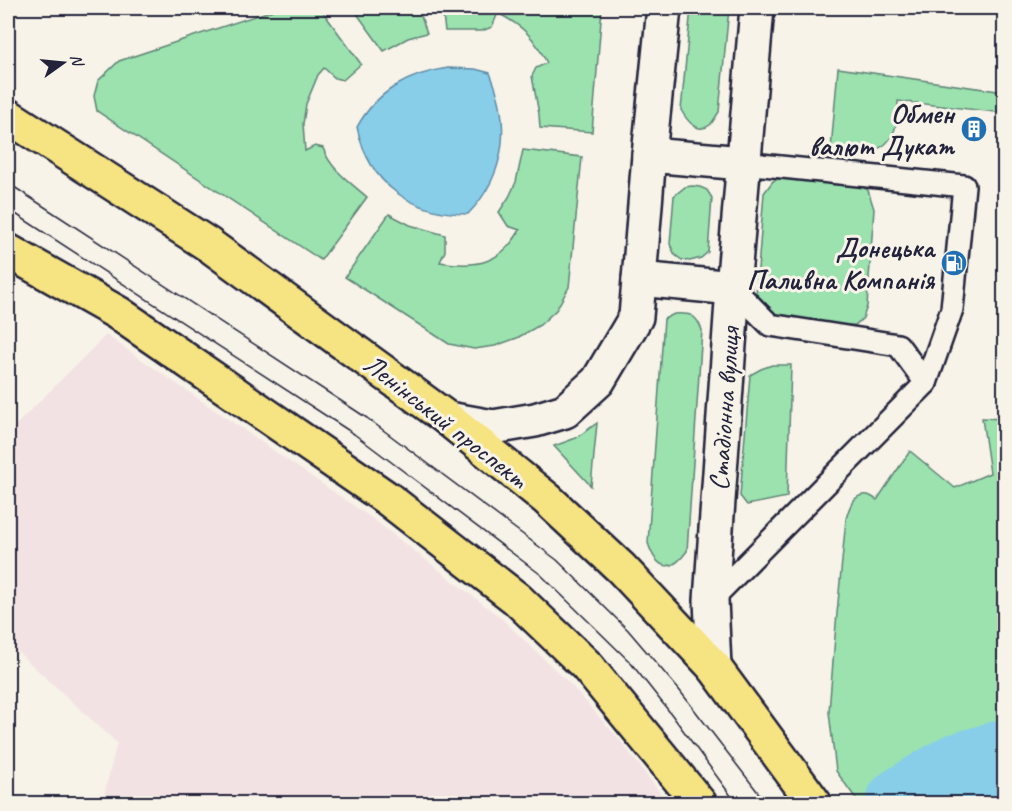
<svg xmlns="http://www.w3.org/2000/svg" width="1012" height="811" font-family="Caveat,sans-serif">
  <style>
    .built { fill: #f3e2e4 }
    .green { fill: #9be2af; stroke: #5e8275; stroke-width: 1.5 }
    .water { fill: #88cee9; stroke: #5f89a3; stroke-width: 1.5 }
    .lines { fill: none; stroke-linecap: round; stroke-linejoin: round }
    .river { stroke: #88cee9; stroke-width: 75 }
    .service-casing { stroke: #22223b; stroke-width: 26 }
    .tertiary-casing { stroke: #22223b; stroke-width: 38 }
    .primary-casing { stroke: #22223b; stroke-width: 38 }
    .service { stroke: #f7f3e8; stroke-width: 21 }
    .tertiary { stroke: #f7f3e8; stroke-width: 33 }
    .primary { stroke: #f6e381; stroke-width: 33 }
    .tram { stroke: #22223b; stroke-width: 1.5 }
    .labels { text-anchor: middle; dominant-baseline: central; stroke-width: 6; stroke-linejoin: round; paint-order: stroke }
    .poi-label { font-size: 28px; font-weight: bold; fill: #22223b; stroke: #f7f3e8; text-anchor: end }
    .street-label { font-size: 28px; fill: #22223b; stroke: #f7f3e8 }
  </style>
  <rect width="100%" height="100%" fill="#f7f3e8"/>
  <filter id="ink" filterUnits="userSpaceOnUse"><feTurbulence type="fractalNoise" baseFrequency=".0167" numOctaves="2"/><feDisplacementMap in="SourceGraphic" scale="12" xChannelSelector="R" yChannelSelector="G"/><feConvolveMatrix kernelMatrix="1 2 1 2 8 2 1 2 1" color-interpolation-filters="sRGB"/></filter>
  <g filter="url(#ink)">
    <path class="built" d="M106 335 373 519 501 618 568 682 619 739 668 803H111L104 795 117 743 8 643V433Z"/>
    <g class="green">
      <path d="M279 8H320L361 64 343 80 335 78 324 68 318 75 306 104 303 124 305 151 315 146 323 148C330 169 351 183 367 197L321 260 97 111 94 96 98 81 119 61Z"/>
      <path d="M367 8H418L427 33 408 38 384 51 355 11Z"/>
      <path d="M442 8H602L592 132 540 128 539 114 532 76 536 68 547 63C534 37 524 27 498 13L492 27 482 31H445Z"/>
      <path d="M691 8H729L719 112C716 116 713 122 710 125 697 135 686 119 681 110Z"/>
      <path d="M838 68 1004 92V113L898 101C898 107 898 114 897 120 891 158 861 153 831 149Z"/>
      <path d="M523 150 582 157 569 287 556 310 540 325 517 338 495 346 474 349 449 344 345 277 389 214 410 225 445 235V251L440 262C477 268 500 264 520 230L508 226 499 212 509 197 516 182Z"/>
      <path d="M787 176 852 182 868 190 874 209 867 306 863 318 855 325C842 326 775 320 767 315 759 309 758 304 756 295L764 193 773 181Z"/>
      <path d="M692 186 700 187 707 190 712 198 708 252 701 258 690 261 682 260 675 255 670 244 674 196 685 187Z"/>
      <path d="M674 314C690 313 696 314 702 330L687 551C670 575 656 568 648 543L664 319Z"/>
      <path d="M772 365H791L787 497 747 505 740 496 750 375 761 369Z"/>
      <path d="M982 418 1004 419V803H859L836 771 829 712 836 624 846 519C849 508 853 493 868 495 871 496 874 498 877 500L910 451 955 488 990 473Z"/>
      <path d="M597 423 591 486 554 446 576 438Z"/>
    </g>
    <path class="water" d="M448 68 475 69 490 73C511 123 507 174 468 214 412 214 369 185 357 127 377 91 408 74 448 68Z"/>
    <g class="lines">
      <path class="river" d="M903 804 957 771 1004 757"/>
      <defs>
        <g id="service">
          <path d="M733 288 770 325 898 345 926 383"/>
          <path d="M711 600 926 383 952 309 964 186 743 163"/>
        </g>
        <g id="tertiary">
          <path d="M649 155 743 163"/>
          <path d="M639 279 733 288"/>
          <path d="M448 419 493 427 535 420 565 411 598 381 636 317 649 155 664 8"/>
          <path d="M714 667 711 600 733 288 757 8"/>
        </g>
        <g id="primary">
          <path d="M8 116 209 245 448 419 547 499 621 568 714 667 815 804"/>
          <path d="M8 251 118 313 388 499 517 599 586 665 700 804"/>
        </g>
      </defs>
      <use href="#service" class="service-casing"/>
      <use href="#tertiary" class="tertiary-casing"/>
      <use href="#primary" class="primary-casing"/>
      <use href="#service" class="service"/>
      <use href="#tertiary" class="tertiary"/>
      <use href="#primary" class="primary"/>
      <g class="tram">
        <path d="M8 183 367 418 557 560 628 630 680 691 767 804"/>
        <path d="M8 209 354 434 540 574 630 662 672 715 737 804"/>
      </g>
    </g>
  </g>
  <defs>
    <symbol id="building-disc" viewBox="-11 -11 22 22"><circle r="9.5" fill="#1f6fb2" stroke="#f7f3e8"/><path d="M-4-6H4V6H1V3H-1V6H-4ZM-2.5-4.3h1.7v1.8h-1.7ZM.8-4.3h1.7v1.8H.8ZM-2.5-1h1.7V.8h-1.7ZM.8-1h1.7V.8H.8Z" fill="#fff"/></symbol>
    <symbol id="fuel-disc" viewBox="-11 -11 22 22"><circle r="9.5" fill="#1f6fb2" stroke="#f7f3e8"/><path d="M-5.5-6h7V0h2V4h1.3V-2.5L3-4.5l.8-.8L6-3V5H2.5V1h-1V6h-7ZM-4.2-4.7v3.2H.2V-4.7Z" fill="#fff"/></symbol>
  </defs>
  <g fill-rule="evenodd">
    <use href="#building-disc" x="959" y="114" width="30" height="30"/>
    <use href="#fuel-disc" x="939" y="248" width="30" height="30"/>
  </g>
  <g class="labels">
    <g class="poi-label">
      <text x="954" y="113">Обмен<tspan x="954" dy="32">валют Дукат</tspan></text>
      <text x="934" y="247">Донецька<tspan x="934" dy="32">Паливна Компанія</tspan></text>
    </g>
    <g class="street-label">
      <text transform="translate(724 409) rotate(-86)">Стадіонна вулиця</text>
      <text transform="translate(446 421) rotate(38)">Ленінський проспект</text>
    </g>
  </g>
  <rect width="1012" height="811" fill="none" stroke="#f7f3e8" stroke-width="30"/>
  <rect x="15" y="15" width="982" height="781" fill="none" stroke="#22223b" stroke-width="2" filter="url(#ink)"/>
  <g transform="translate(63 63) rotate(75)" stroke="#f7f3e8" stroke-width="4.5" paint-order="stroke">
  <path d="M0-4.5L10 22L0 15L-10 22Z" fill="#22223b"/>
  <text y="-9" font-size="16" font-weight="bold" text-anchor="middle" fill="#22223b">N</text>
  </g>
</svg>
